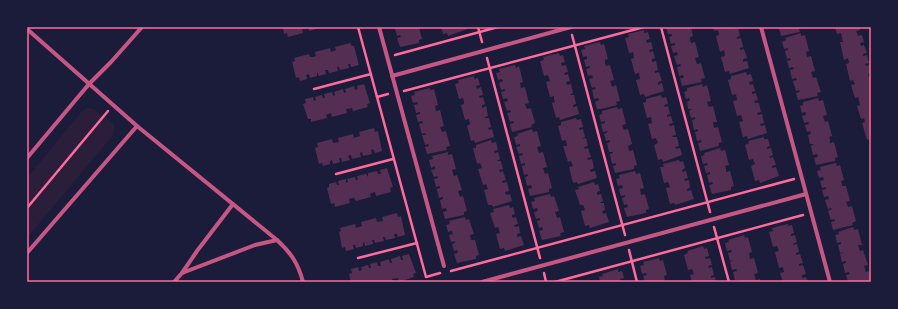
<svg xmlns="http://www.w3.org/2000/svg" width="898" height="309" font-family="'Work Sans',sans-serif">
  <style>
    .green { fill: #2a1e3b }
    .building { fill: #542f53 }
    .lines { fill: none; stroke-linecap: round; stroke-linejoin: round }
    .path { stroke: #ff6b9d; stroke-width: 2.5 }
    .minor { stroke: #c65784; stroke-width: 4 }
    .neatline { fill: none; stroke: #ff6b9d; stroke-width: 1.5 }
  </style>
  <rect width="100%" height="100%" fill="#1b1b3a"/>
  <path class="green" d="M88 108 94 109 112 122 115 128 113 135 27 238V178L82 111Z"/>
  <g class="building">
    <path d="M283 27H308V28L302 29 303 33 288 37 287 33 284 34Z"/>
    <path d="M308 27H323L309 31Z"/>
    <path d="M398 27H419L422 39 419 40V43L400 47 397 38 401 37 400 35 397 36 395 28Z"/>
    <path d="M441 27H466L467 29 448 36 447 33 443 34Z"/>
    <path d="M666 27H691L693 36 690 37V40L691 43 695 42 699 57 695 58 697 64 701 63 705 78 701 79 702 82 682 86 680 78H684L683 75 679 76 677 67 681 66 680 64 677 65 674 56 678 55 677 52 673 53 671 46 675 45V43L671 44 669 37 672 36V34H668Z"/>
    <path d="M713 27H734L735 29 738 28 740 36 737 37V39L741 38 743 47 740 48V50L744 49 747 58 743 59V62L747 61 749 68 730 74 729 71 725 72 721 57 725 56 724 50 720 52 716 36 719 35 718 30 714 31Z"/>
    <path d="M782 27H804L799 29 800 32 781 36 779 28Z"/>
    <path d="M835 27H859L860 30 856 31 857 33 858 36 862 35 864 42 860 43 861 46 864 45 867 53 863 54V56L867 55 869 63 865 64 866 66 870 65 871 69V73L868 74 869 77 871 76V142L870 139 867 140 862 123 865 122 864 118 861 119 857 106 860 105 858 97 855 98 851 85 855 84 853 80 850 81 846 64 849 63 848 58 844 60 840 42H843L841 33 837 34Z"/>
    <path d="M644 30V33L648 32 650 39 646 40 647 43 651 42 653 49 649 50 650 52 653 51 655 58 652 59V62L656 61 658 70 655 71V73L659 72 662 81 658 82V85L662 83 664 91 645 97 644 94 640 95 636 80 640 79 639 73 635 74 631 59 634 58 633 52 629 53 625 38 629 37 628 34Z"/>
    <path d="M801 33V36L805 35 809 51 806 52 807 57 811 56 815 71 811 72 813 78 816 77 821 92 817 93 818 96 798 100 796 93 800 92 799 90 796 91 793 81 797 80 796 78 792 79 790 70 794 69 793 67 789 68 787 61 791 60 790 58 787 59 785 51 788 50V48L784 49 782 42 786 40 785 38Z"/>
    <path d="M600 42 601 45 604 44 608 59 605 60V63L606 66 610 65 614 80 610 81 612 87 616 85 620 101 616 102 617 105 601 109H597L595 102 599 100 598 98 594 99 592 90 596 89 595 87 592 88 589 79 593 78 592 75 588 76 586 69 590 68V66L586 67 584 60 587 59V56L583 57 581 50 585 49 584 46Z"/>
    <path d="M350 43 352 46H354L359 65 351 67 350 64H348L349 68 340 70 339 67H337L338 71 329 73 328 70H325L326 74 319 76 317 72V76L310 78 309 74 306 75 307 79 300 81 299 77 296 78 292 62 295 61 294 58 309 54 310 57H313L316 56 315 52 330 48 331 52 336 50 335 47Z"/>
    <path d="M559 53 560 56 563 55 565 62 561 63 562 66 566 65 568 72 564 73 565 75 568 74 570 81 566 82 567 85 571 84 573 93 570 95H574L576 104 573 105V107L577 106 579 114 560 120 559 117 556 118 552 103 555 102 554 99V96L550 97 546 82 550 81 548 75 544 76 540 61 544 60 543 57Z"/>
    <path d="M515 65 516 68 519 66 523 82 520 83 521 88 525 87 529 103 525 104 527 109 531 108 535 123 531 125 532 127 512 132 510 124 514 123 513 121 510 122 507 113 511 112 510 110 507 111 504 102 508 101 507 98 503 99 501 92 505 91V89L501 90 499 83 503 81 502 79 498 80 496 73 500 72 499 69Z"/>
    <path d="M746 72 747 75 751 74 753 81 749 82 750 85 753 84 755 91 752 92V94L756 93 758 100 754 101 755 103H759L761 112 757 113 758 115 762 114 764 123 760 124 761 126 765 125 767 133 748 139 747 136 743 137 739 122 743 121 741 115 737 116 733 101 737 100 736 94 732 95 728 80 731 79V76Z"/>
    <path d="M474 76V79L478 78 480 85 476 86 477 89 481 87 483 95 479 96 480 98 483 97 485 104 482 105V108L486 106 488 116 485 117V118H489L491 127 488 128 489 130 492 129 494 137 475 143 474 140 471 141 467 126 470 124 469 119 465 120 461 105 464 104V101L463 98 459 99 455 84 459 83 458 80Z"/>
    <path d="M364 84 370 103 367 104 368 107 353 111 352 108 346 109 347 113 332 117 331 113 328 114 326 115 327 118 311 122V119H308L303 104 306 103 305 99 313 97 314 101 316 100 315 97 322 95 323 98H325L324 94 332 92 333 96 335 95 334 92 343 89 344 93 346 92 345 89 354 86 355 90 358 89 357 86Z"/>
    <path d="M702 84 703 87 707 85 711 101 707 102 708 105 709 107 713 106 717 122H713L714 128 718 127 722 142 719 143V146L700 151 698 143 702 142 701 140 697 141 695 132 698 131V129L694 130 692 120 695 119V117L691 118 689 111 692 109H688L687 102 690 100 689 98 686 99 684 92 687 91V88Z"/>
    <path d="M430 88V90L434 89 438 105 435 106 436 111 440 110 444 126 440 127 442 132 446 131 450 146 446 147 447 150 427 154 425 147 429 146 428 144 425 145 422 135H426L425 133 422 134 419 124 423 123 422 121 418 122 416 115 420 114V112L416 113 414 105 418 104 417 102 413 103 411 96 415 95 414 92Z"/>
    <path d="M661 95 662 98 666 97 668 104 664 105 665 107 668 106 670 114 667 115V117L671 116 673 123 669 124 670 126 674 125 676 135 672 136 673 137H677L679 146 675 147 676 149 680 148 682 155 663 162 662 159 658 160 654 145 658 143 657 141 656 138 652 139 648 124 652 123 651 117 647 118 643 103 646 102V99Z"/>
    <path d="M818 98 819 101 823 100 827 115 823 116 825 122 828 121 832 136 829 137 830 140V143L834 142 838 157 835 158V161L816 165 814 158 818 157 817 154 813 155 811 146 814 144H810L808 135 811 134 810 131 807 132 805 125 809 124 808 122 804 123 802 116 806 115 805 112 802 113 800 106 803 105V102Z"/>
    <path d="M617 107 618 109 622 108 626 124 622 125 624 130 628 129 632 144 628 146 629 151 633 150 637 165 634 166V169L615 173 613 166 616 165V163L612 164 610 154 613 153V152H609L607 143 610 142V140L606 141 604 134 608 132 607 131 603 132 601 124 605 123V121L601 122 599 115 602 114V111Z"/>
    <path d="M576 118 577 120 581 119 583 127 579 128 580 130 583 129 585 137 582 139 586 138 588 146 584 147 585 149 588 148 591 157 587 158 588 160 592 159 594 168 590 170 591 172 595 171 597 178 578 184 577 182 573 183 569 167 573 166 572 164 571 161 568 162 563 146H567L566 140 562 141 558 126 561 125V122Z"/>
    <path d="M374 128 375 132 378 131 382 151 375 153 373 149 371 150 372 154 363 156 362 152 360 153 361 157 352 159 351 155 348 156 350 160 342 162 341 158H339L340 162 333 164 332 160 330 161V164L323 166 322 163 319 164 315 148 318 147 317 143 332 139 333 143 339 142 338 138 353 134 354 138 360 136 359 132Z"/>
    <path d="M532 129 533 132 537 131 541 146 537 147 539 153 543 152 547 167 543 168 545 174 548 173 552 188 549 189V192L530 196 528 189 532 188 531 185 527 186 525 177 528 176V174L524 175 522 166 525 165V163L521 164 519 156 523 155 522 153 519 154 516 147 520 146V144L516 145 514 137 518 136 517 134Z"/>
    <path d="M764 137V139H768L770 146 767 147V149L771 148 773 155 769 157 770 158 773 157 776 165 772 166V168L776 167 779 176 760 183 759 180 755 181 751 166 755 164 753 159 749 160 745 145 749 143 748 141Z"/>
    <path d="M491 140 492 143 496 142 498 150 494 151 495 153 498 152 500 159 497 161H501L503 169 499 170 500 172 503 171 506 180 502 181 503 183 507 182 509 191 505 192 506 195 510 194 512 201 493 207 492 205H488L484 190 488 189 486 184 483 185 478 169 482 168 481 165 480 163 477 164 473 148H476V145Z"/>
    <path d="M720 148 721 151 725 150 729 165 725 166 726 169V172L730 171 734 186 731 187V190L712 194 709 185 713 184 712 182 709 183 707 175 710 174V172L706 173 704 166 708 165 707 163 703 164 701 156 705 155 704 153Z"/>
    <path d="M448 152V155L452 154 456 169 452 170 454 176 457 175 462 190 458 191 460 197 463 196 467 211 464 212V215L445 219 443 212 447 211 446 208 442 209 440 200 443 199V197L439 198 437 189 440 188V186L436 187 434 179 438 178 437 176 434 177 431 170 435 169V166L431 168 429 160 433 159 432 156Z"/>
    <path d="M679 160 680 162 683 161 685 168 682 170V172L686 171 688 178 684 179 685 181 689 180 690 188 687 189V191L691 190 694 199 675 205 674 203 670 204 666 188 670 187 669 184 668 182 664 183 660 167H664L663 164Z"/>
    <path d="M836 163 837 166 840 165 844 180 841 181 842 184V186H846L850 201 846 202 847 204 848 207 852 206 856 221 852 223 853 225 833 230 831 222 835 221 834 219 831 220 828 211 832 209 831 208 828 209 825 200 829 199 828 196 824 197 822 190 826 189V187L822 188 820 181 824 180 823 177 819 178 817 171 821 170 820 167Z"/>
    <path d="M387 168 393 187 390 188 391 192 376 196 375 192 372 193 370 194 371 197 356 201 354 198H352L349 199 350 203 335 207 334 203 331 204 327 188 329 187V184L336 182 337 185H339L338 181 346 179V183L348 182 347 179 355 177 356 180H358L357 176 366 174 368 177V173L377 171 378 174H381L380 170Z"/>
    <path d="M635 171 636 174 640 173 644 188 640 189 641 195 645 194 649 209 646 210V213L627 217 624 208 628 207 627 204 624 205 622 198 625 197V195L621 196 619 189 623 188 622 185 618 186 616 179 620 178 619 175Z"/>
    <path d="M594 182 595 185 598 184 600 191 597 192V195L601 194 603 201 599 203H604L605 210 602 211 603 214 606 213 609 222 590 228 589 225 585 226 581 211 585 210 584 207 583 205H580L575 190 579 189 578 187Z"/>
    <path d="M550 194 551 197 554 196 559 211 555 212 557 218 560 217 564 232 560 233 561 236 542 240 539 231 543 230 542 227 539 228 537 221 540 220V218L536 219 534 212 538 211 537 208 533 209 531 202 535 201 534 198Z"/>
    <path d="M509 205 510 208 513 207 515 214 512 215V218L516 217 518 224 514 225 515 227 519 226 520 233 517 234V237L521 236 524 245 505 251 504 248 500 249 496 234 500 233 498 227 495 228 490 213 494 212 493 209Z"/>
    <path d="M397 213 398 217 401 216 405 235 398 237 397 234H394L395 238 386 240 385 237H383L384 241 375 243 374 240H372L373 244 365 246 364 242 363 243V246L356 248 355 245H353L354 249 346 251 345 247 342 248 339 232 341 231 340 228 355 224 356 228 362 226 361 222 376 218 377 222 383 221 382 217Z"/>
    <path d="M465 217 466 220 469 219 474 234 470 235 471 240H475L479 255 476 256V259L457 263 454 254 458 253 457 250 454 251 452 244 455 243V241L451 242 449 235 453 234 452 231 448 232 446 225 450 224 449 221Z"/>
    <path d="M788 224V226L792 225 794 233 791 234V236L795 235 797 242 793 244 794 245 797 244 799 252 796 253V255L800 254 803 263 799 264V266L803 265 806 274 802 275V278L806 277 808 282H783L780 273 784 272 783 267 779 268 775 252 779 251 777 246 773 247 769 232 773 231 772 228Z"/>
    <path d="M853 227 854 230 858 229 862 245H858L860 251 863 250 868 265 864 266 866 272 869 271 871 282H848L846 275 850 274 849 272 845 273 843 264 846 263V261L842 262 840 254 844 252 840 253 838 245 841 244V242L837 243 835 235 839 234 838 232Z"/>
    <path d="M744 235 745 238 748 237 752 252 749 253 750 259 754 258 758 273 754 274 756 280 760 279 761 282H740L739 280 735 281 733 272 737 271 736 269 732 270 730 262 734 260 730 261 728 253 732 252 731 250 727 251 725 243 729 242 728 240Z"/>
    <path d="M703 246 704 249 707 248 709 256 705 257 706 259 710 258 712 265 708 266 709 268 712 267 714 275 711 276V278L715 277 716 282H692L690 275 694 274 692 269 688 270 684 255 688 253 687 251Z"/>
    <path d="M409 254 416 273 413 274 414 277 399 282 398 278 392 279 393 282H351L349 274 352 273 351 269 358 267 359 271 362 270 361 267 368 265 369 268H371L370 264 377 262 378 266H381L380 262 389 259 390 263H392L391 259 400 256 401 260H403L402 256Z"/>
    <path d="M659 258 660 261 663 260 667 275 664 276 665 282H645L643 276 647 275 646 273 642 274 640 266 644 265 643 262Z"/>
    <path d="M618 269V272L622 271 624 278 620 279 621 282H600L599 277 603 276 602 274Z"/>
  </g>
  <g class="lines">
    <g class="path">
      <path d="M358 27 426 277 440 273"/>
      <path d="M478 27 482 42"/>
      <path d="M661 27 710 212"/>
      <path d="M572 35 625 235"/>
      <path d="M395 55 498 27"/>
      <path d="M487 58 540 258"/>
      <path d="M314 89 371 74"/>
      <path d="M404 91 644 27"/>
      <path d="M377 97 388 94"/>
      <path d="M336 174 393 159"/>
      <path d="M27 208 108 111"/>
      <path d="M714 227 729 282"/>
      <path d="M629 250 637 282"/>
      <path d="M358 258 417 243"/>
      <path d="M451 271 794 179"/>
      <path d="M544 273 546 282"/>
      <path d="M555 282 803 215"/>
    </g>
    <g class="minor">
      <path d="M379 27 444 266"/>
      <path d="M761 27 830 282"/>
      <path d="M27 29 137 126 277 240C291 253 298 263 303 282"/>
      <path d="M392 76 571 27"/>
      <path d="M27 158 89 84 111 62 142 27"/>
      <path d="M27 253 137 126"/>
      <path d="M182 273 255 245 277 240"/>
      <path d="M174 282 182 273 197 251 233 204"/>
      <path d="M482 282 806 194"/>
    </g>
  </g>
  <rect width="898" height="309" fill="none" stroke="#1b1b3a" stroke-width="56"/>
  <rect x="28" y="28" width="842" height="253" class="neatline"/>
</svg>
